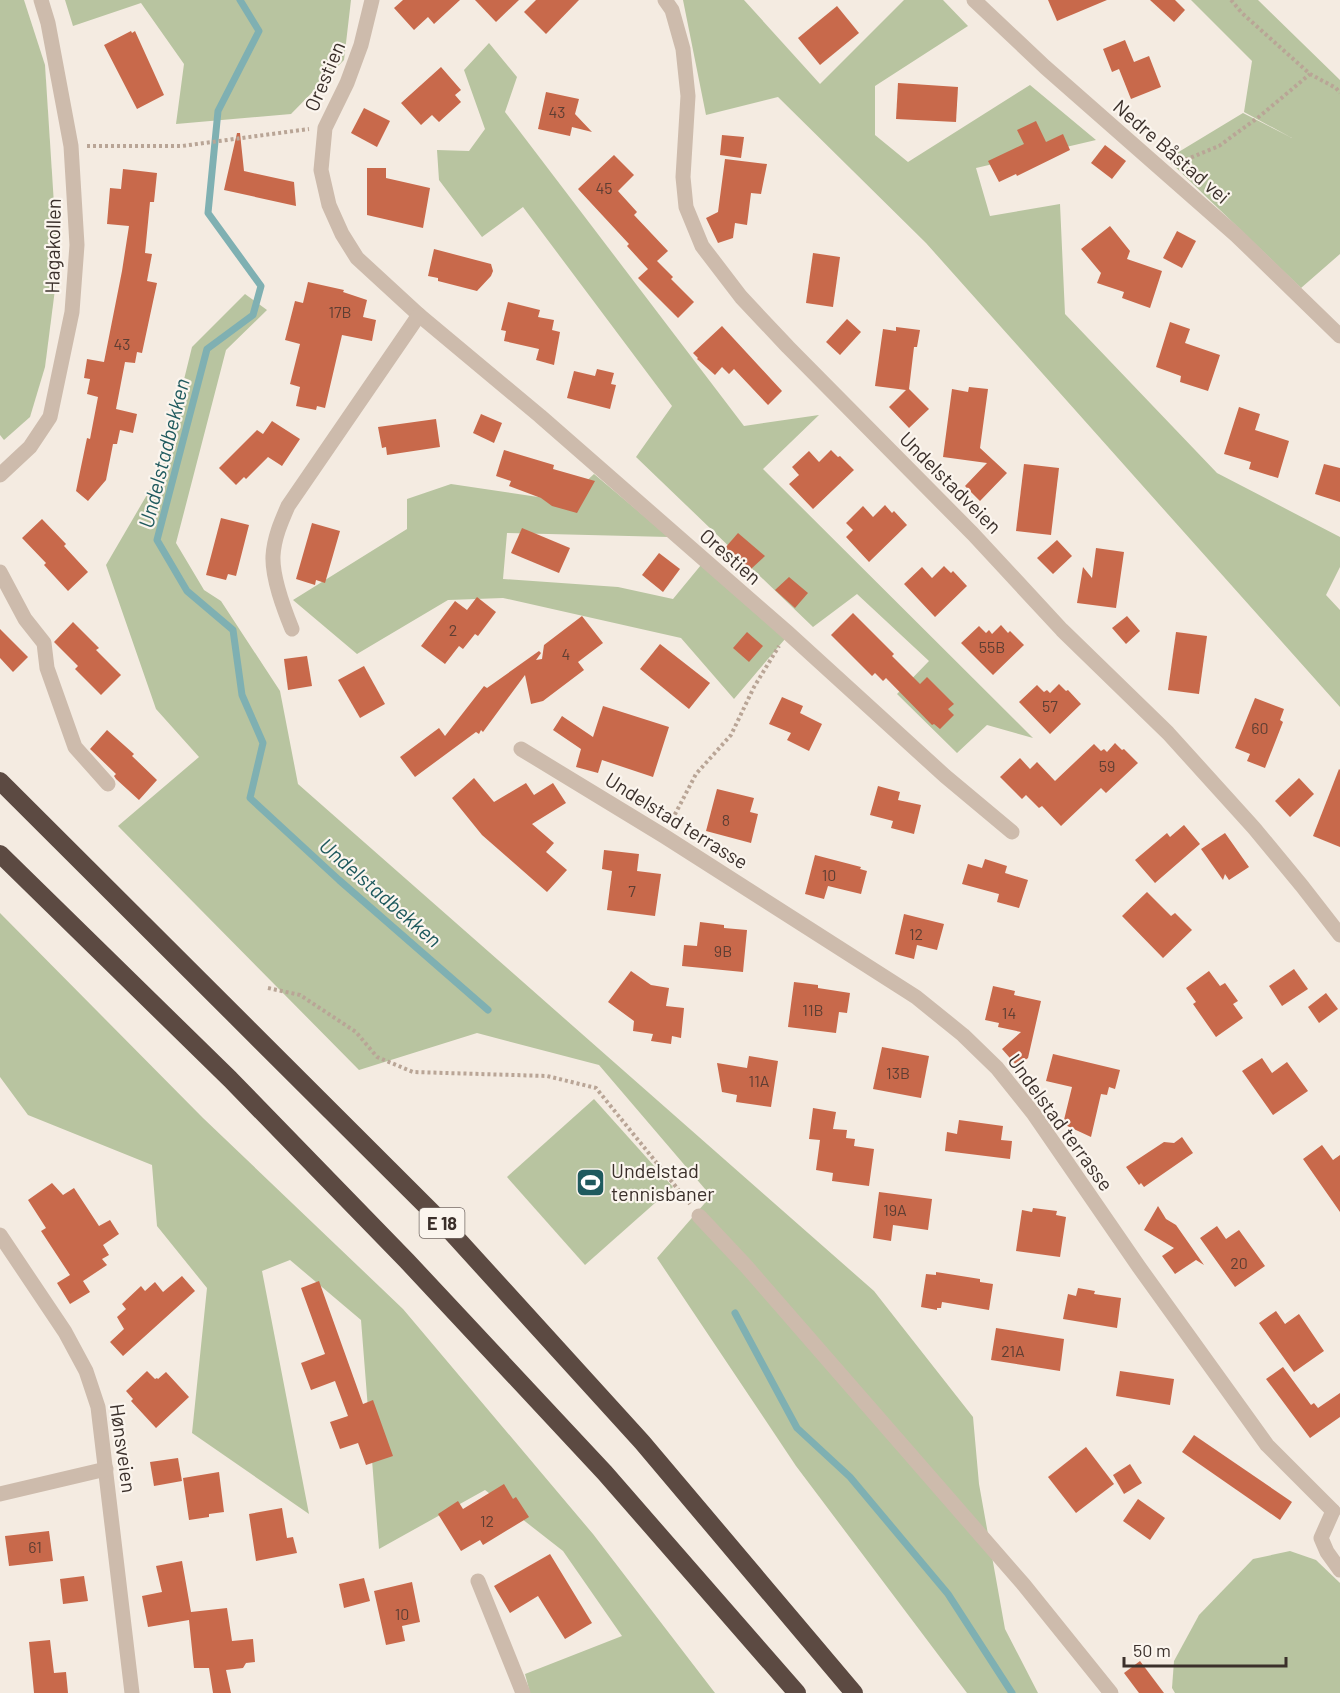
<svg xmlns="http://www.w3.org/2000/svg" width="1340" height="1693" font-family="Barlow,sans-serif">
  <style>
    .green { fill: #b8c4a0 }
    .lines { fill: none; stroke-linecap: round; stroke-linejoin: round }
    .stream { stroke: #7fb0b2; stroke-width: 7 }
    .building { fill: #c8694b }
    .path { stroke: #b9a596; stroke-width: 4; stroke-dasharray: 3 3; stroke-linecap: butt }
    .minor { stroke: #cdbbac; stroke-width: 15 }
    .highway { stroke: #5c4a42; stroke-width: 18 }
    .labels { text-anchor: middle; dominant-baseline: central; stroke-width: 4.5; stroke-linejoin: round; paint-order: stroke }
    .number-label { font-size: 16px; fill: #5e3e33 }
    .shield { fill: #fbf5ee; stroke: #756b66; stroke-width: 1.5 }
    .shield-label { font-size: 18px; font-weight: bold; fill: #3b302b }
    .street-label { font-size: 20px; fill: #3b302b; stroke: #fbf5ee }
    .poi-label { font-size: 20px; fill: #3b302b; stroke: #fbf5ee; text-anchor: start }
    .water-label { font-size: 21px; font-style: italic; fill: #1f5a5e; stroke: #fbf5ee }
  </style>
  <rect width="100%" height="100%" fill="#f4ebe1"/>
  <g class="green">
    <path d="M0 0H24L45 65 58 266 45 367 30 417 4 440 0 435Z"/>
    <path d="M65 0H351L344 60 291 114 176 124 184 64 141 3 73 26Z"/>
    <path d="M683 0H744L820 84 904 0H943L968 26 875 86V135L908 162 1030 85 1096 140 976 168 990 216 1060 204 1065 314 1217 473 1340 537V567L1326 595 1340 610V707L926 243 778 97 706 115Z"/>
    <path d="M1191 0H1258L1340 80V254L1301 288 1167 159 1243 113 1292 138 1244 112 1252 61Z"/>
    <path d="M489 43 517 77 505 112 744 426 819 415 763 469 1033 738 987 725 957 753 897 694 929 661 857 594 813 627 636 457 672 406 523 207 482 237 439 180 437 150 469 151 485 129 464 70Z"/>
    <path d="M245 294 267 310 226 350 176 543 204 590 221 601 280 691 298 784 874 1291 973 1417 979 1484 1005 1629 1038 1693H967L796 1466 657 1258 711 1196 599 1065 477 1033 359 1070 118 826 199 757 156 709 106 565 162 469 192 347Z"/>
    <path d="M594 474 669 537 507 533 503 579 618 587 673 599 701 565 785 639 734 699 681 638 503 598 448 600 357 654 293 600 407 529V499L451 484 565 501Z"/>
    <path d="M0 913 203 1118 403 1309 593 1534 715 1693H530L525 1674 622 1636 563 1551 485 1490 379 1549 361 1320 290 1260 262 1271 309 1514 192 1433 207 1288 157 1226 152 1165 28 1115 0 1077Z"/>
    <path d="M594 1099 673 1187 585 1265 507 1177Z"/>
    <path d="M1290 1551 1316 1560 1340 1583V1693H1175L1172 1688 1174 1661 1199 1615 1253 1559Z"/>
  </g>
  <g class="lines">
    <g class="stream">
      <path d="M240 0 259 31 218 111 208 213 261 286 253 315 207 349 157 540 187 591 233 630 242 695 263 743 250 798 339 880 488 1010"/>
      <path d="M735 1313 797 1428 850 1477 948 1594 1012 1693"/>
    </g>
  </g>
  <g class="building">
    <path d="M403 0H460L434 24 428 17 414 30 394 8Z"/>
    <path d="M475 0H519L496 22Z"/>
    <path d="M536 0H579L546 34 524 12Z"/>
    <path d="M1048 0H1107L1057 21Z"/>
    <path d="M1150 0H1175L1185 10 1174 22Z"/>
    <path d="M837 6 859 33 820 65 798 38Z"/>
    <path d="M131 31 132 33 135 31 164 95 137 109 104 45Z"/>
    <path d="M1125 40 1134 62 1149 56 1161 87 1131 99 1119 69 1112 72 1103 49Z"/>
    <path d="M441 67 461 90 455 95 461 102 439 122 432 115 421 125 401 103Z"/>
    <path d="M898 83 958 87 956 122 896 119Z"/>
    <path d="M546 92 579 99 575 114 592 132 572 127 570 136 538 129Z"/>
    <path d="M364 108 390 121 377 147 351 133Z"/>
    <path d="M1036 121 1046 142 1063 134 1070 150 1017 176 1016 174 999 182 988 161 1024 144 1017 130Z"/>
    <path d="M237 133H240L244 171 294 182 296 206 224 190Z"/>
    <path d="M722 135 744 137 741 158 720 155Z"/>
    <path d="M1105 145 1126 161 1112 179 1091 163Z"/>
    <path d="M614 155 634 175 618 191 637 212 634 215 668 251 657 261 673 277 671 279 694 302 678 318 638 278 648 269 627 246 629 244 578 189Z"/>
    <path d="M725 159 767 164 761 194 751 193 747 225 735 223 733 238 718 243 706 218 718 212Z"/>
    <path d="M367 168H386V178L430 188 423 228 367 215Z"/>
    <path d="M123 169 157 173 154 202H150L145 253 152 254 147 281 157 283 142 353 137 352 135 363 125 362 116 409 137 414 133 433 120 430 117 444H113L106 480 88 501 76 491 87 438 90 439 98 397 87 394 90 379 84 378 87 359 104 362 122 271 129 226 107 224 110 188 121 189Z"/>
    <path d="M1110 226 1130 251 1127 259 1162 271 1150 308 1122 298 1124 292 1097 283 1101 273 1081 249Z"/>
    <path d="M1177 231 1196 241 1182 268 1163 258Z"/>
    <path d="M434 249 491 264 493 271 491 276 477 291 438 281V278L428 276Z"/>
    <path d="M813 253 840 257 833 307 806 303Z"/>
    <path d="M308 282 344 290 343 292 367 300 363 317 376 320 372 341 342 335 325 408 317 406 316 410 296 406 300 387 290 384 300 344 285 340 295 301 303 303Z"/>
    <path d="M508 302 540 310 538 317 554 320 552 330 560 332 554 365 536 360 539 349 504 341 506 331 501 330Z"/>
    <path d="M847 319 861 332 840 355 826 342Z"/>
    <path d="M1170 322 1190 329 1185 343 1220 355 1208 391 1180 382 1181 376 1156 367Z"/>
    <path d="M722 326 782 391 768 405 734 369 729 374 722 367 715 375 697 359 698 358 693 353Z"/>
    <path d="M896 327 920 330 917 347H914L909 389 929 409 909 428 889 407 906 390 875 386 883 329 896 331Z"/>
    <path d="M597 369 614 373 611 384 616 385 610 409 567 398 574 371 595 376Z"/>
    <path d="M969 387 988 389 980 448 1007 473 980 501 965 486 987 463 943 457 952 389 968 392Z"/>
    <path d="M1239 407 1260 414 1255 430 1289 441 1278 478 1249 469 1251 462 1224 454Z"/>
    <path d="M481 414 502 423 494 443 473 433Z"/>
    <path d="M436 419 440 447 387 455 386 447 382 448 378 427Z"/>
    <path d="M272 421 300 439 282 466 268 457 246 479 244 477 236 485 219 468 257 430 263 434Z"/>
    <path d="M504 450 554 465 553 469 595 481 577 513 552 506 541 498 509 486 511 481 496 476Z"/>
    <path d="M831 450 838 457 840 456 854 470 813 509 789 484 799 475 792 467 809 451 819 462Z"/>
    <path d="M1024 464 1059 468 1051 535 1016 531Z"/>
    <path d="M1324 464 1340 468V502L1315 494Z"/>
    <path d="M885 505 892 513 894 511 907 525 869 562 846 537 853 530 846 523 863 506 873 517Z"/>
    <path d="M221 518 249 525 236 576 228 574 226 580 206 575Z"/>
    <path d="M42 519 66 544 64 546 88 572 68 591 44 565 46 563 22 538Z"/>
    <path d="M312 523 340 531 325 583 316 580 315 585 296 579Z"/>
    <path d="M522 528 570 548 559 573 511 553Z"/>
    <path d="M738 533 765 556 751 569 725 548Z"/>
    <path d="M1057 540 1072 556 1053 574 1037 558Z"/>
    <path d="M1096 548 1124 552 1116 608 1077 603 1083 567 1092 578Z"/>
    <path d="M659 553 680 569 663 592 642 575Z"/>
    <path d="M944 566 951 573 953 571 967 586 935 617 904 584 922 567 932 578Z"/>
    <path d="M789 577 808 593 795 608 775 590Z"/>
    <path d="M477 597 496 612 478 636 475 634 463 649 459 646 445 664 421 646 455 601 467 610Z"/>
    <path d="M853 613 894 654 892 656 920 684 927 677 954 704 948 709 954 715 940 729 934 724 932 725 886 678 883 681 875 673 872 676 831 635Z"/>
    <path d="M582 616 603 643 578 662 584 670 543 701 531 704 525 675 483 732 481 730 479 734 476 732 415 777 400 757 439 728 445 736 484 686 487 688 539 651 541 653 536 660 542 659 544 645Z"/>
    <path d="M1127 616 1140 631 1126 644 1112 628Z"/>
    <path d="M73 622 99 648 96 650 121 675 101 695 75 669 78 666 54 642Z"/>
    <path d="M1001 625 1008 633 1010 631 1024 645 993 675 961 643 979 626 986 633 989 630 992 634Z"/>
    <path d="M0 629 28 657 13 672 0 658Z"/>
    <path d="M747 632 763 646 749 662 733 648Z"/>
    <path d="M1176 632 1207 636 1199 694 1168 690Z"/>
    <path d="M660 644 710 683 689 709 640 669Z"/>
    <path d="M307 656 312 686 288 690 284 659Z"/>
    <path d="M364 666 385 704 360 718 338 680Z"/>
    <path d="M1059 684 1066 691 1068 690 1081 704 1050 734 1019 702 1037 685 1044 692 1047 690 1050 693Z"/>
    <path d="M782 697 803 706 800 713 822 724 809 751 787 740 791 733 769 724Z"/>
    <path d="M1255 698 1284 709 1280 720 1283 722 1265 768 1247 761 1250 754 1235 748Z"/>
    <path d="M603 706 669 727 653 777 602 760 598 773 576 767 581 749 553 730 562 716 593 737Z"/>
    <path d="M107 730 134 754 132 756 157 780 139 800 116 779 114 776 116 774 90 749Z"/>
    <path d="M1115 743 1122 750 1124 749 1138 763 1106 793 1101 788 1061 826 1042 806 1039 808 1026 795 1022 799 1000 777 1020 758 1030 769 1037 762 1055 781 1094 744 1101 751 1104 749 1107 752Z"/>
    <path d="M1339 769 1340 770V847L1313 836Z"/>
    <path d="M474 778 494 802 526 783 534 795 553 783 566 803 532 824 554 843 546 852 567 870 547 892 482 835 452 798Z"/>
    <path d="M1299 778 1314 794 1290 817 1275 801Z"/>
    <path d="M878 786 900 792 898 800 921 805 914 834 891 828 893 821 870 815Z"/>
    <path d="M717 789 754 798 750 812 758 814 751 843 706 831Z"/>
    <path d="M1184 825 1200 844 1155 883 1135 860 1167 833 1170 837Z"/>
    <path d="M1225 833 1249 867 1229 880 1225 874 1223 880 1201 849Z"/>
    <path d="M604 850 639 854 637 871 661 874 655 916 607 910 612 871 602 869Z"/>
    <path d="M815 855 861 867 860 869 867 871 861 894 828 886 824 899 805 894Z"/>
    <path d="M985 859 1007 866 1005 873 1028 880 1019 908 997 902 999 894 962 884 968 864 982 868Z"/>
    <path d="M1147 892 1171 916 1175 913 1192 930 1163 958 1122 916Z"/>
    <path d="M904 914 944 924 937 950 917 945 914 959 895 954Z"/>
    <path d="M700 922 724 925V928L747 930 743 972 682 966 684 945 697 946Z"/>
    <path d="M1294 969 1308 989 1282 1006 1269 986Z"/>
    <path d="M631 971 651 985 669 988 666 1006 684 1008 681 1038 672 1036 671 1044 651 1041 653 1034 633 1031 634 1021 608 1002Z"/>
    <path d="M1209 971 1220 986 1225 983 1238 1001 1233 1004 1243 1018 1216 1037 1193 1004 1196 1002 1186 988Z"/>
    <path d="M794 982 818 985V988L850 993 847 1013 839 1012 836 1033 788 1027Z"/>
    <path d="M993 986 1015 991 1014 995 1041 1001 1028 1058 1017 1066 1002 1049 1021 1032 998 1027 999 1023 985 1020Z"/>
    <path d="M1326 993 1338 1009 1319 1023 1308 1007Z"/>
    <path d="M882 1047 929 1056 921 1098 873 1089Z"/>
    <path d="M1053 1054 1120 1070 1115 1089 1109 1087 1107 1095 1101 1094 1091 1137 1063 1124 1072 1087 1046 1081Z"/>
    <path d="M749 1056 778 1061 771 1107 736 1102 737 1095 722 1092 717 1063 747 1068Z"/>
    <path d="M1262 1058 1272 1073 1287 1062 1308 1091 1273 1115 1242 1071Z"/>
    <path d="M813 1108 836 1112 833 1129 847 1130 846 1138 855 1139 854 1146 874 1149 869 1186 832 1181 833 1173 816 1170 820 1140 809 1139Z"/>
    <path d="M959 1120 1003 1126 1001 1140 1012 1141 1010 1159 945 1151 947 1132 957 1134Z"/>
    <path d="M1182 1137 1193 1153 1144 1187 1141 1183 1139 1185 1126 1167 1164 1142 1174 1143Z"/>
    <path d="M1322 1145 1333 1160 1340 1155V1212L1303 1159Z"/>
    <path d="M52 1183 63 1195 74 1188 99 1226 110 1220 119 1234 103 1245 109 1255 102 1259 107 1265 83 1281 90 1292 70 1304 57 1283 70 1275 41 1231 46 1228 28 1200Z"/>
    <path d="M879 1192 932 1199 928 1230 893 1225 891 1241 873 1238Z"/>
    <path d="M1158 1206 1166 1219 1176 1225 1204 1265 1196 1260 1175 1274 1162 1256 1174 1248 1144 1230Z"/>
    <path d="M1033 1208 1057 1211 1056 1215 1066 1217 1060 1257 1016 1251 1022 1210 1032 1212Z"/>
    <path d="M1217 1226 1226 1239 1239 1230 1265 1266 1235 1287 1200 1238Z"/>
    <path d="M936 1272 980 1279V1282L993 1284 989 1310 942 1302 941 1308H937V1310L921 1307 926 1274 936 1275Z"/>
    <path d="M182 1276 195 1291 123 1356 110 1342 124 1329 117 1317 126 1309 122 1304 141 1286 145 1291 155 1282 163 1292Z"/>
    <path d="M319 1281 363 1404 373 1400 393 1456 366 1465 358 1443 340 1449 330 1422 348 1416 335 1381 311 1390 301 1363 325 1354 301 1288Z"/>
    <path d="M1078 1288 1095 1291 1094 1294 1121 1298 1117 1328 1063 1319 1068 1294 1076 1296Z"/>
    <path d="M1276 1311 1285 1324 1299 1314 1324 1351 1294 1372 1259 1323Z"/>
    <path d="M996 1328 1064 1339 1060 1371 991 1360Z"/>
    <path d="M1283 1367 1311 1405 1314 1403 1318 1408 1340 1393V1417L1310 1438 1266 1379Z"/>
    <path d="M147 1371 155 1379 157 1378 158 1379 166 1372 189 1397 156 1428 131 1401 133 1399 126 1391Z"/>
    <path d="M1120 1371 1174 1379 1170 1405 1116 1396Z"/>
    <path d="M1194 1435 1292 1502 1280 1520 1182 1452Z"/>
    <path d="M1086 1447 1114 1484 1076 1513 1048 1477Z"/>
    <path d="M178 1458 182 1481 154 1486 150 1462Z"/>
    <path d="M1130 1464 1142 1483 1124 1494 1113 1475Z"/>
    <path d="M219 1472 224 1512 209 1514V1517L189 1520 183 1478Z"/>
    <path d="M504 1484 513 1499 516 1497 529 1517 483 1545 480 1540 461 1551 438 1514 458 1501 463 1509Z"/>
    <path d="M1138 1499 1165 1518 1150 1540 1123 1521Z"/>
    <path d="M282 1508 287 1538 293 1537 297 1553 256 1561 249 1514Z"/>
    <path d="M49 1531 53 1561 9 1566 5 1536Z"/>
    <path d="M550 1554 592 1623 565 1639 538 1596 510 1613 494 1586Z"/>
    <path d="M182 1561 191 1612 227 1608 232 1641 253 1639 255 1662 246 1663 243 1668 226 1670 231 1693H213L209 1668H194L189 1620 148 1627 142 1596 162 1592 156 1566Z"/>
    <path d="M84 1576 88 1601 63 1604 60 1579Z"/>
    <path d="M364 1578 370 1601 344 1608 339 1584Z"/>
    <path d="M412 1582 420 1622 402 1626 405 1641 386 1645 374 1591Z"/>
    <path d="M50 1640 54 1673 66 1672 68 1693H34L29 1642Z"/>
    <path d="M1140 1661 1164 1693H1139L1124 1673Z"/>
  </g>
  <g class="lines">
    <g class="path">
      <path d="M1231 0 1242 13 1310 74 1336 88 1340 93"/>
      <path d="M87 146H182L309 129"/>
      <path d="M1180 162 1219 146 1260 116 1310 74"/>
      <path d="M672 820 696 774 731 735 754 687 779 646"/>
      <path d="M268 988 300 995 356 1032 377 1057 413 1072 547 1076 596 1088 690 1204"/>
    </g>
    <g class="minor">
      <path d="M372 0 361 45 347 83 325 128 321 170 329 205 342 234 357 258 419 315 540 416 787 632 945 776 1012 832"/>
      <path d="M665 0 672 10 683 49 688 96 683 177 686 207 702 246 741 297 788 347 973 534 1062 630 1168 733 1254 828 1302 886 1340 935"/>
      <path d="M974 0 1045 67 1236 235 1340 336"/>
      <path d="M0 475 30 447 50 417 72 312 77 245 71 146 48 23 41 0"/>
      <path d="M0 572 25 619 44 643 47 668 75 747 108 784"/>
      <path d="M292 629C284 609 272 578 273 556 274 538 281 522 288 506L419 315"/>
      <path d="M521 749 664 836 916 997 963 1035 997 1068 1033 1113 1139 1267 1267 1445 1333 1511"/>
      <path d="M699 1216 746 1266 1024 1585 1111 1693"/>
      <path d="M0 1235 65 1332 86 1371 98 1407 132 1693"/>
      <path d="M0 1494 106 1469"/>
      <path d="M1333 1511 1321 1538 1327 1552 1340 1570"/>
      <path d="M478 1581 523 1693"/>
    </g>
    <g class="highway">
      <path d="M0 781 441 1221 642 1442 854 1693"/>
      <path d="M0 854 230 1079 407 1261 605 1473 797 1693"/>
    </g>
  </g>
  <defs>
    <symbol id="stadium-square" viewBox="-11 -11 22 22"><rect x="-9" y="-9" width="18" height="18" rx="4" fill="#1f5a5e" stroke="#fbf5ee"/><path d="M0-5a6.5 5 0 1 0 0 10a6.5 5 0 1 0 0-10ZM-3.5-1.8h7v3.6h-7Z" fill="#fff"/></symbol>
  </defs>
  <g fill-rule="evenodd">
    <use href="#stadium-square" x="574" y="1166" width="33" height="33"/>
  </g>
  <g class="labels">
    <g class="number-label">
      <text x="557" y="111">43</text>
      <text x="604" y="187">45</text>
      <text x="340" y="311">17B</text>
      <text x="122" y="343">43</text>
      <text x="453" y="629">2</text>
      <text x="992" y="646">55B</text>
      <text x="566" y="653">4</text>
      <text x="1050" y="705">57</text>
      <text x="1260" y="727">60</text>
      <text x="1107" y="765">59</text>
      <text x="726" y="819">8</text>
      <text x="829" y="874">10</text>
      <text x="632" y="890">7</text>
      <text x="916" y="933">12</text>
      <text x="723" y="950">9B</text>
      <text x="813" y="1009">11B</text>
      <text x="1009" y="1012">14</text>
      <text x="898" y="1072">13B</text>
      <text x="759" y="1080">11A</text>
      <text x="895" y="1209">19A</text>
      <text x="1239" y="1262">20</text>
      <text x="1013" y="1350">21A</text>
      <text x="487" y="1520">12</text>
      <text x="35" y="1546">61</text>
      <text x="402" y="1613">10</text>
    </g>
    <rect class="shield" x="419.5" y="1208" width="45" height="30" rx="4.5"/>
    <g class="shield-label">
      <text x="442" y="1223">E 18</text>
    </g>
    <g class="street-label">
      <text transform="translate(324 76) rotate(-67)">Orestien</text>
      <text transform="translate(1172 151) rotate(41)">Nedre Båstad vei</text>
      <text transform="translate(52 246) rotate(-89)">Hagakollen</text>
      <text transform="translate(951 482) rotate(45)">Undelstadveien</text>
      <text transform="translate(731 556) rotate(41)">Orestien</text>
      <text transform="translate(677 820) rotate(32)">Undelstad terrasse</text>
      <text transform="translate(1061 1122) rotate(54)">Undelstad terrasse</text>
      <text transform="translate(124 1448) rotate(82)">Hønsveien</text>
    </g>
    <g class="poi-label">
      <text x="611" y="1170">Undelstad<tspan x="611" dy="23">tennisbaner</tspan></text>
    </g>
    <g class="water-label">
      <text transform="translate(163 453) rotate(-76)">Undelstadbekken</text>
      <text transform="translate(381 892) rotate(41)">Undelstadbekken</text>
    </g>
  </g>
  <path d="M1124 1657v9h162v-9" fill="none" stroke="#3b302b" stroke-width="3"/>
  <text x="1133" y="1657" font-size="18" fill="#3b302b" stroke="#fbf5ee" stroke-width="4.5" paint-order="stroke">50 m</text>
</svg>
